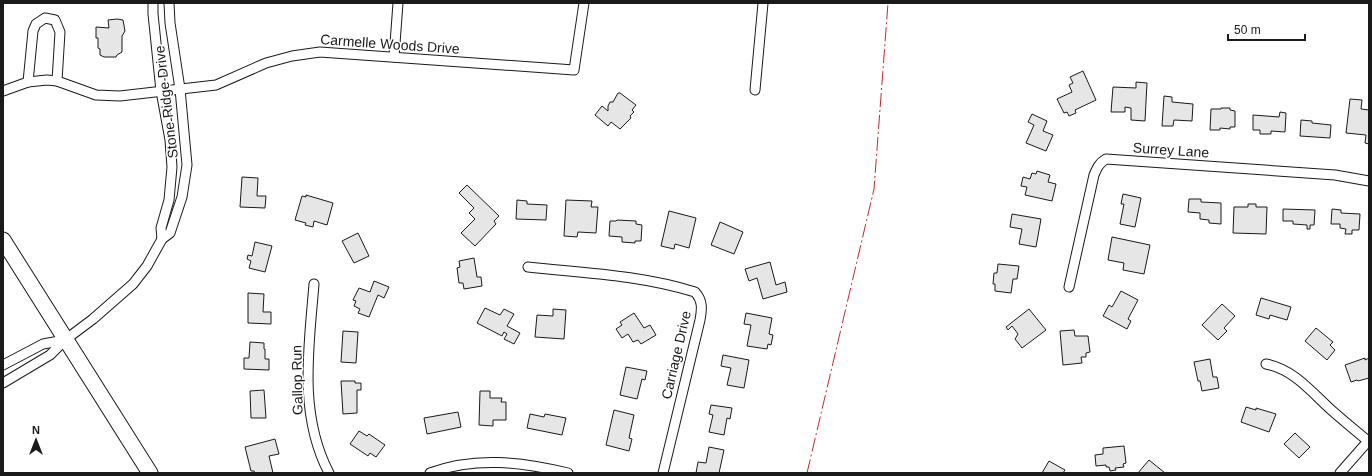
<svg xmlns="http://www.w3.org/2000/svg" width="1372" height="476" font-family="Helvetica,sans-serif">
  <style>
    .building { fill: #e6e6e6; stroke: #1a1a1a }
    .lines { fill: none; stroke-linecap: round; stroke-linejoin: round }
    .minor-casing { stroke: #1a1a1a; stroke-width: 11 }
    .primary-casing { stroke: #1a1a1a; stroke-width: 17 }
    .minor { stroke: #fff; stroke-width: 9 }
    .primary { stroke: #fff; stroke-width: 15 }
    .power { stroke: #c62828; stroke-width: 1; stroke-dasharray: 14 3 2 3; stroke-linecap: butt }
    .labels { text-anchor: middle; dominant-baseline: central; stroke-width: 3; stroke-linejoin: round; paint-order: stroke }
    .street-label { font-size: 14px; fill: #1a1a1a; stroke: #fff }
  </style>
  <rect width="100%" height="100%" fill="#fff"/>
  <g class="building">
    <path d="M117 19 123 20 125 31 122 36V52L117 55 116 57H104L100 55V49L98 48V38H96V27L109 28 108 20Z"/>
    <path d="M1083 71 1096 100 1075 110 1076 113 1069 116 1067 112 1064 113 1057 99 1072 92 1069 85 1073 83 1070 77Z"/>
    <path d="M1136 82 1147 83 1145 121 1131 120V108L1125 107V112H1111L1113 87 1136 88Z"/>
    <path d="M618 93H620L636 105 632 110 634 112 630 116 631 118 620 129 611 122 608 126 595 115 602 106 608 111V106L610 102H613Z"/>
    <path d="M1164 96 1172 97V102L1193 104 1192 121 1174 120 1173 126H1162Z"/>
    <path d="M1350 99 1362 100 1361 109 1369 110V144L1365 143 1366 135 1346 133Z"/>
    <path d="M1221 108H1230V110L1235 111V127H1230V129L1220 128V130H1210L1211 109H1221Z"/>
    <path d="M1280 112 1286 113 1285 132 1271 131V134H1260V130H1253V115L1279 117Z"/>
    <path d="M1032 114 1047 121 1043 131 1053 135 1046 151 1026 143 1034 125 1028 122Z"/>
    <path d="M1301 120 1312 121V123L1331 125 1330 138 1300 136Z"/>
    <path d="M1037 171 1050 175 1048 182 1056 184 1052 201 1025 195 1027 187 1021 186 1023 177 1030 179 1032 173 1036 174Z"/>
    <path d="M242 177 258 178 257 196H266L265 208 240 207Z"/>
    <path d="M467 185 499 216 494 221 496 224 475 246 461 233 475 219 469 213 474 208 459 193Z"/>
    <path d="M1123 194 1141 198 1135 227 1120 224 1124 204H1121Z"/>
    <path d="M306 195 333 203 327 225 314 221 313 227 305 225 306 223 295 220 302 196 306 197Z"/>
    <path d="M1189 199H1201V202L1221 203V224L1209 223V220L1200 219V213L1188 212Z"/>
    <path d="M517 200 527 201V204L547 205 546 220 516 219Z"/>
    <path d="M566 200 592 201 591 207H598L596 233 578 232 577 237 564 236Z"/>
    <path d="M1248 204H1256V207H1267L1266 234 1233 233 1234 207H1248Z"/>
    <path d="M1283 209 1315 210 1314 225H1310V229H1307V225L1293 224V221H1283Z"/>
    <path d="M1332 209 1341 210V213L1360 214 1359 230H1352V234H1345L1346 229 1340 228V224H1331Z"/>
    <path d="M669 211 696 218 689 248 675 244 674 249 661 246Z"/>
    <path d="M1012 214 1041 219 1036 247 1019 244 1022 229 1010 227Z"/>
    <path d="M617 220 636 221V224L642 225 641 241H635V243L622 242V237L609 236 610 221H616Z"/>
    <path d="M720 222 743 232 734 254 711 245Z"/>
    <path d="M358 233 369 256 354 263 342 241Z"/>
    <path d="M1112 237 1150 245 1144 274 1123 270 1124 263 1108 260Z"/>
    <path d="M255 242 272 246 265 272 249 268 251 261 247 259 248 255 252 256Z"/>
    <path d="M474 258 477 277H481L482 286 464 289 463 283H459L457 268 460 267 459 261Z"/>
    <path d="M770 262 776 285 785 282 787 292 763 299 757 278 749 281 745 269Z"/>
    <path d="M998 264 1019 266 1017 279H1013L1011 293 995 291V284H993L994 273H997Z"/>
    <path d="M374 281 389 287 384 298 378 295 369 317 358 313 360 309 354 306 356 301 353 300 359 288 370 292Z"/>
    <path d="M1121 291 1138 300 1128 319 1131 321 1127 329 1103 316 1109 305 1112 307Z"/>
    <path d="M248 293 264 294 263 312H271V324L248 323Z"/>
    <path d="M1261 298 1291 307 1287 320 1270 315 1269 319 1256 315Z"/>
    <path d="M1222 304 1235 316 1224 328 1227 331 1218 340 1202 325Z"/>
    <path d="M485 308 500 315 504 309 514 314 507 326 520 333 514 344 504 339 507 334 504 332 502 336 477 323Z"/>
    <path d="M553 309 566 310 564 339 535 337 537 315 553 316Z"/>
    <path d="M1029 309 1046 330 1022 348 1015 339 1018 334 1012 326 1008 330 1006 327Z"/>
    <path d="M634 313 644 328 650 325 656 335 641 344 638 340 633 342 628 334 622 338 616 329 622 325 620 322Z"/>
    <path d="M746 313 772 318 769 334 773 335 771 345 768 344 767 349 747 346 751 325 744 324Z"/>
    <path d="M1316 328 1333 342 1330 345 1335 350 1327 360 1305 341Z"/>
    <path d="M1074 330 1075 336H1088L1090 352 1086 353V357H1081L1082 363 1063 365 1060 331Z"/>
    <path d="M343 331 358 332 356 363 341 362Z"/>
    <path d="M250 342 264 343V349H265V359H269V370L244 369V358H249Z"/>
    <path d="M723 355 749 360 744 388 727 385 731 368 721 366Z"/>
    <path d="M1365 358V360L1369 358V378L1358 381 1357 380 1351 382 1345 365Z"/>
    <path d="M1210 359 1213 377H1217L1219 388 1202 391 1200 381H1198L1194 362Z"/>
    <path d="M626 367 647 371 645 380 642 379 637 399 620 395Z"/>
    <path d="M341 381H355V383H361V390H357V413L343 414Z"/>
    <path d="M264 390 266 418H251L250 391Z"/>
    <path d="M480 391H490V398H502L501 402H506V420H493V426L479 425Z"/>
    <path d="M711 405 732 408 730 419 727 418 724 435 709 432 713 415 709 414Z"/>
    <path d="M1246 407 1256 410V408L1276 414 1269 432 1241 422Z"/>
    <path d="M614 410 634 415 629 438 632 439 629 451 606 445Z"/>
    <path d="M458 412 461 427 427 434 424 418Z"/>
    <path d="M530 414 544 417 545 414 566 418 562 435 527 428Z"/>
    <path d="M359 431 367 436 369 434 385 445 376 457 370 453 368 456 350 444Z"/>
    <path d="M1295 433 1310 447 1299 458 1284 444Z"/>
    <path d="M275 439 279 454 269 456 273 473H255L254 471H251L245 447Z"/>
    <path d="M1124 446 1126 463 1123 464 1124 467 1115 468 1116 470 1110 471 1109 467H1106V465L1096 466 1095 455 1103 454V448Z"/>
    <path d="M709 447 724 450 719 473H696L698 462 706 463Z"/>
    <path d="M1149 460 1165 473H1138Z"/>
    <path d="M1049 461 1065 470 1063 473H1042Z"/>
  </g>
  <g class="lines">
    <defs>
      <g id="minor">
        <path d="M153 3V14L161 91 170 140 172 167 169 200 161 228 162 239"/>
        <path d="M394 57 398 3"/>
        <path d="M28 82 33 31 36 24 45 18 55 20 60 32 57 81"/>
        <path d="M755 90 763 3"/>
        <path d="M3 91 28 82 47 80 57 81 96 95 120 96 216 85 266 63 292 56 320 52 574 70 584 3"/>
        <path d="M528 267C584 273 641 275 695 292 703 301 702 309 700 320L663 473"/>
        <path d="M314 284C309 347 298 414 329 473"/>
        <path d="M1069 287 1094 175C1097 168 1099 163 1106 159L1335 175 1369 181"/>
        <path d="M1266 364C1292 369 1309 389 1328 407 1341 419 1355 430 1368 441"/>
        <path d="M3 365 43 344 65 340"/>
        <path d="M3 383 50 355 65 340 93 319 133 284 147 266 162 239 170 233 182 197 187 165 180 89 170 23 169 3"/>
        <path d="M430 473C475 456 522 462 568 473"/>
        <path d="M1340 473 1369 440"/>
      </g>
      <path id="primary" d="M3 240 150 473"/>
    </defs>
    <use href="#minor" class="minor-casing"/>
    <use href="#primary" class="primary-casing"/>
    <use href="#minor" class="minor"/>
    <use href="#primary" class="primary"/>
    <path class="power" d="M807 473 874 189 888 3"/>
  </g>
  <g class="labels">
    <g class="street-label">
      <text transform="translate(390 44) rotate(4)">Carmelle Woods Drive</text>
      <text transform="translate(166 102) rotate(-97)">Stone Ridge Drive</text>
      <text transform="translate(1171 150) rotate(4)">Surrey Lane</text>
      <text transform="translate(676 355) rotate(-77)">Carriage Drive</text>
      <text transform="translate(297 380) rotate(-91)">Gallop Run</text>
    </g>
  </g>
  <rect width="1372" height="476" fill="none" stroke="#1a1a1a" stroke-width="8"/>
  <g transform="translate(36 440)" stroke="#ffffff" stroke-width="3" paint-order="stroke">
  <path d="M0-3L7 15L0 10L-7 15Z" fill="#1a1a1a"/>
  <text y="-6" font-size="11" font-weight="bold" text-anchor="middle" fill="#1a1a1a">N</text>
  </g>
  <path d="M1228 34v6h77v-6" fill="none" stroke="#1a1a1a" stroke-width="2"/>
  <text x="1234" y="34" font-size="12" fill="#1a1a1a" stroke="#ffffff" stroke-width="3" paint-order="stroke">50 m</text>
</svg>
